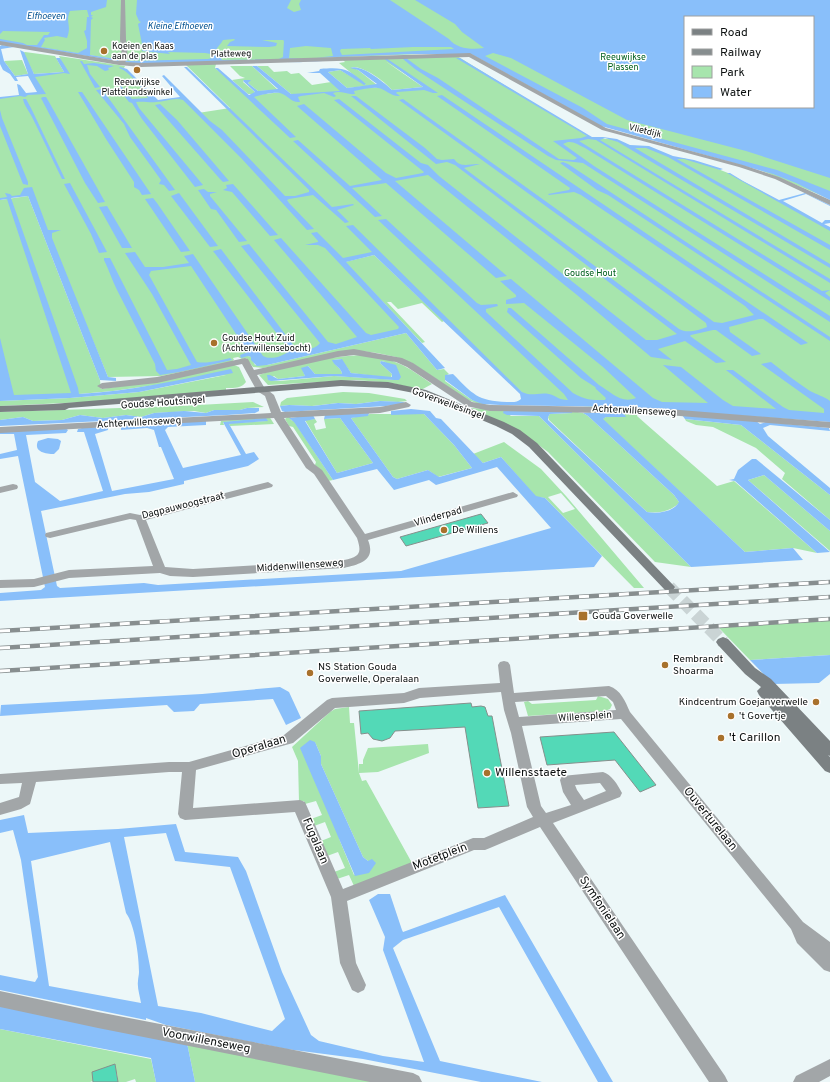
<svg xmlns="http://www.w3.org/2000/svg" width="830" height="1082" font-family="Overpass,sans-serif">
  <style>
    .green { fill: #a7e5ad; fill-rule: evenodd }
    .water { fill: #89bffa; fill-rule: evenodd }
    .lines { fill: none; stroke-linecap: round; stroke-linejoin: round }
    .stream { stroke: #89bffa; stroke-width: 3 }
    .building { fill: #53d9b7; stroke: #868f8c }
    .secondary-tunnel { stroke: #cad4d5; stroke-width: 13; stroke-dasharray: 13 6; stroke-linecap: butt }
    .street { fill: #a2a6a8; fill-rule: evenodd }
    .secondary { fill: #7b8183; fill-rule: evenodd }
    .rail-casing { stroke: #878e8f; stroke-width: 4.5 }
    .rail { stroke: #fff; stroke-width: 3; stroke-dasharray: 10; stroke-linecap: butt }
    .poi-dot { fill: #a8712c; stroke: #fff; stroke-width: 1.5 }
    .labels { text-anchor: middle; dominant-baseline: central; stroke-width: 3; stroke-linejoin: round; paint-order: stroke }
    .far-water-label { font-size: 9px; font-style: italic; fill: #005090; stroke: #fff }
    .far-poi-label { font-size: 9px; fill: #0c1010; stroke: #fff; text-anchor: start }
    .far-street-label { font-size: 9px; fill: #0c1010; stroke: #fff }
    .far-park-label { font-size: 9px; fill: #02601f; stroke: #fff }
    .street-label { font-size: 10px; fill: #0c1010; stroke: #fff }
    .poi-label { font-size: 10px; fill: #0c1010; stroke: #fff; text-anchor: start }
    .near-poi-label { font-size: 12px; fill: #0c1010; stroke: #fff; text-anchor: start }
    .near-street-label { font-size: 12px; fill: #0c1010; stroke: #fff }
  </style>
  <rect width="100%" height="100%" fill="#ecf7f8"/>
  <g class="green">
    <path d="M0 0H830V199L743 163 607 126 471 52 225 62H133L0 41ZM685 17H813V107H685Z"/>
    <path d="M25 52 55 56 64 72 34 74 23 53Z"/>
    <path d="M59 56 125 66 124 68 155 101 184 97 198 113 230 108 185 64H216L215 68 248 96 282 92 288 96 308 94H291L257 66H268L274 72 287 71 291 74 299 73 312 85 331 82 340 90 381 87 391 91 427 88 385 61 423 87 392 90C383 80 364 66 351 67L358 70 377 85 347 88 328 72 340 70 366 85 339 63 345 62 343 60 457 56 591 138 611 139 630 146 649 147 674 158H683L708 165 728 173 830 229V421L533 403 377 253 341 261 408 332 270 361 248 356 251 357 255 365H267L406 333 437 370 444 369 449 374 445 376V381L472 400 486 404 484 406 468 400 412 363 396 357 377 353 361 351 263 368 253 367 246 358 242 359 238 357 233 358 234 360 231 362 161 376 108 377 32 194 0 199V98L41 93 32 76 66 72Z"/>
    <path d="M22 60 28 74 15 76 4 61Z"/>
    <path d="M230 66H252L278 90 258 91 248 83 250 80H244L243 82 255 92 254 94H248L232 80 245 78 240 76Z"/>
    <path d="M28 196 100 380 101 389 152 382 234 365 239 367 246 382C241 389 233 388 226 388V390L86 402 0 406V401L70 398 139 392 226 375 113 391 79 394 0 396V200Z"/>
    <path d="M374 255 444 321 442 322 422 303 398 309 391 302H387L425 342 422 343 345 262Z"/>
    <path d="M364 355C397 359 406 366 432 384L421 390 392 383 356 380 268 385 259 375C290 364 332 356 364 355ZM341 359 351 373 391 378 392 374 380 363 381 361 385 362 399 380 334 376 280 381 268 380 274 376 278 379 305 376 303 371 308 366 315 374H342C342 368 334 366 333 360Z"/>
    <path d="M343 392 369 393 405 399 407 401 398 402 380 401 356 404 338 403 312 406 289 405 280 406 281 402 287 398Z"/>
    <path d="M253 402 264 407 247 408 240 410H214L206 413 194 411 154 413 141 417 126 415 103 418 80 415 62 420 33 421 23 417 0 420V412L180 406Z"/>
    <path d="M471 408 504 410 511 416H539L691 567 655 562 548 452 532 440Z"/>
    <path d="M572 411 583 413 588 416 674 495 679 502V503C671 511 658 514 647 512L549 420 548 417 550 414 572 413Z"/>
    <path d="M623 411 638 413 637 416 646 424 717 486 734 481 817 553 793 548 745 552 602 419 606 417H625Z"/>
    <path d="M370 414H424L454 445 472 468 438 477 428 470 397 479 393 477 351 418Z"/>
    <path d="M290 415 291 420 294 421 333 480 328 481 315 465 316 462 293 427 289 426 285 419Z"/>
    <path d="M269 416 274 424 230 426 229 424 232 423 267 421 223 422 224 425H220L221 421Z"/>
    <path d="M340 418 373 463 337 473 305 420 315 419 317 422 314 424 316 430 326 428 324 419Z"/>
    <path d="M685 419 741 425 830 495V520L782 479 785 473 756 448 713 427 696 425 686 421Z"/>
    <path d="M504 442 541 469 566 496 644 588H634L545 498 536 497 501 457 483 463 473 454ZM561 493 575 509 563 513 548 497Z"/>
    <path d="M764 475 830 531V551L748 480Z"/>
    <path d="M830 619V655L750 660 718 627Z"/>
    <path d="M598 696 608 699 612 705 610 709 605 711 528 716 524 702 528 701 532 704 596 700Z"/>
    <path d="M349 707 350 723H354L359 773V764H363V760L368 748 428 744 429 753 378 772 359 773 362 781 366 780 412 863 354 886 349 875 337 879 334 872 345 868 338 852 327 856 321 841 331 837 325 822 314 826 311 819 322 815 316 801 305 804 304 801H299L298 761 292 747 330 712 335 709ZM315 742 321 756V764L363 857 368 861 354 875 340 841Z"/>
    <path d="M0 1029 151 1059 156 1082H136L135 1079 126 1082H118L117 1073 90 1082H0Z"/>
    <path d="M187 1043 378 1082H195Z"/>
  </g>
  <g class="water">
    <path d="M0 0H107L106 7 91 12V15H93L91 17 93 18 91 20 90 55 129 61 208 59 212 58 211 54 205 53 168 52 170 54 142 51 143 46H140L142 44 138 24 141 22 139 21 136 14 137 0H291L287 8 294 12 301 10 299 4 301 0H390L449 39C457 49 472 50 484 48L462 32 455 24 415 0H830V178L746 151 627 120 511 58 493 53 485 56 583 108 607 124 777 170 830 191V200L796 183 773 174 601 126 471 54H411L162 64 130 63 0 42V39L23 43 27 45H37L44 35H48L50 32 3 31 0 34ZM83 10H87L89 17H87L86 30 84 31 87 41V48L78 53 41 47 45 40 44 38 57 36 67 38C72 25 65 22 70 11ZM685 17H813V107H685ZM234 39 235 40 230 42 227 46 269 47 276 46 277 43 262 40H283L284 41 283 57 279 59 222 60 216 50C218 46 221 44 223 40ZM306 46 331 48 333 56 314 58H289L290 48ZM413 47H451L454 49 342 55 340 51 341 49 370 48 371 49Z"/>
    <path d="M2 45 14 47 1 49 4 61 15 76 28 74 20 50 24 52 34 74 64 72 56 58H60L70 74 64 73 35 77 46 94 28 95 25 97 20 96 0 99V97L19 95 17 84 20 85 26 93 37 92 28 76 16 77 18 81H15L10 74 3 70 0 64V46Z"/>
    <path d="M399 56 386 58 438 93H433L424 90 397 92 396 93 400 96C391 97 386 89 378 88 370 87 361 90 354 91L355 94C347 95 341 90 333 93L336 96 334 97 324 93 301 96 298 97 300 102C291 103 288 95 280 93 273 92 261 95 254 97L296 137 290 138 215 68H218L249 95 255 92 243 81 244 80H251L248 83 258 91 278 89 252 66H257L291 94 340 91 320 73H307L319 71 320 69C344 67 348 69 366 84L364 85 340 70 328 72 347 88 377 84 358 70 350 68C360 63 384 82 392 90L423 87 383 58 283 63Z"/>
    <path d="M404 58H406L421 69 438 78 559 159 574 160 577 158 553 141 581 138 587 136 456 58H460L592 137H603L617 139 630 145 649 146 673 156 694 160 723 169 720 170 684 159H677L830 245V250L668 157 646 148H635L830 264V268L618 142 605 138 600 140 830 279V283L596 140 588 139 579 141 822 291 830 290 825 293 830 297V301L585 148C577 144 571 139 563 144L594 166 830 316V322L583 163 556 160 548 156 415 69 403 59Z"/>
    <path d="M80 61H82L84 64 94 63 114 66 108 68 109 70 105 71 97 66 87 65 90 74 100 87 95 88Z"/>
    <path d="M120 67 127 69 158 100 180 97 162 76 164 75 210 121 222 130 285 196H295L309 192V190L184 67H187L332 207 353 204 354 205 337 210 349 222 345 223 313 195 289 199 287 200 289 203 314 229 307 230 242 159 183 100C174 97 165 102 156 102 150 103 144 101 136 102L139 108 203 185 195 187 142 119 132 103 129 102 118 88 121 86 132 99 148 98C143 89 129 71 119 68Z"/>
    <path d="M102 89 175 190 169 191 164 185 159 184 161 180 130 137 124 124 96 90Z"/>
    <path d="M78 92H82L151 194 142 195 139 190 134 187V182L106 139Z"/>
    <path d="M442 95 808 343 801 345 763 319H759L729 327 730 332 761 354 752 356 716 330H713L691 335 690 336 726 362 716 363 685 341 658 349 672 360 651 357 577 295 428 175 395 181 507 276 496 278 386 183 352 188 382 216 375 217 293 141 298 140 350 186 382 180 297 106 304 104 386 173 396 178 423 173 424 172 334 100 339 99 421 163 428 165 439 176 646 340H657L677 334 455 165 447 162 436 164 351 96H356L425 148 437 159 442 160 454 159C461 169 470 163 480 164L464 168 679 329C687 334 699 330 707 327L706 323 670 296 399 100 403 99 714 322 722 323 754 315 745 306 581 195 574 192 549 195 548 194 569 190 570 188 437 96Z"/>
    <path d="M43 97H46L49 102 105 202 98 203 85 183 41 98Z"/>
    <path d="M23 99H26L31 108 65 179H62C52 159 43 139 33 119 30 112 24 106 23 99Z"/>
    <path d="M160 104 177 120 229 181 223 182 220 179 155 105Z"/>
    <path d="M0 110 2 118 28 182V185L23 184 0 126Z"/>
    <path d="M563 162 568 164 830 337V341L608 195 597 190 560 163Z"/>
    <path d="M727 173H730L743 181 779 200 805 193 830 205V206L806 194 783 201 822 223 825 220H830V223L824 224 830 227V231Z"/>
    <path d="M70 183 107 252 99 253 91 234 64 184Z"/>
    <path d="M233 184 278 235 270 236 232 192 223 190 227 188 226 185Z"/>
    <path d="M32 187 48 230H61L52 233V238L108 377 116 378V381L100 380 28 196 11 198 78 388 79 394C131 391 180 380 231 369L233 373 139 392 70 398 0 401V338L14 395 71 393 7 199 0 200V198L7 197 5 193 10 194 12 196 20 195 24 188Z"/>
    <path d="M204 189 208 192H217L210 194V196L247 241 239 242 216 210 211 209 198 190Z"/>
    <path d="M179 193 218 246 210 247 171 196Z"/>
    <path d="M153 198 157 203 190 251 181 252 145 199Z"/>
    <path d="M107 206 132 248H122L99 207Z"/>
    <path d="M386 219 477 303 481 305 497 304 498 306 486 309V312L573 393C585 400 591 400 605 400L606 398 603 392 581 378 507 312 508 308H511L599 385C611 392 621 404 636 398L603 367 524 303 506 304V300L516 297V295L500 281 511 279 653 398 662 402 708 403 663 365 681 367 723 400 733 406 776 409 726 370H733L783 407 789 410 824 413V409L761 364 771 362C784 372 796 382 810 391 817 395 824 396 830 401V422L626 407 500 405 482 404 472 400 445 380V375L453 374C473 394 477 401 507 402 512 402 517 403 521 399L520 394 374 255 346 262 445 368 437 370 406 333 267 365 257 366 251 360V357L248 356 241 358 240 355 248 352 191 266 151 271 149 275 197 362C207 364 221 360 230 358L232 360 179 372 160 375 156 371 155 364 117 290C112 280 109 270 104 260V258H110L167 370 177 369 191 365 152 294 125 253 135 252 145 267H163L189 263 184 256 193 254 263 356C270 360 281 357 288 352V348L213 251 221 249 297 350C304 351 316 349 320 343L241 246 249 244 328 342 336 344 357 337 274 240 281 238 366 333 371 335 398 329 399 327 325 248 318 245H305L318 242V241L311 233 317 232 343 258 372 252 346 226 353 225 522 392C531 397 539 392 549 394 557 396 558 400 568 400L564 394 378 220Z"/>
    <path d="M342 359 351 373 392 377V374L380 363 381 361 396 365 401 377 399 380H394L334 376 271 381 268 380 267 375H270L278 379 305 376 301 368 308 366 315 374H342C342 368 334 366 332 360Z"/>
    <path d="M380 401 405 402 401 404 386 406 285 412 282 411 280 406 289 405 313 406 338 403 356 404Z"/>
    <path d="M247 408H259V411L255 413 227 415 0 426V420L23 417 33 421 62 420 80 415 103 418 126 415 141 417 154 413 184 411 206 413 214 410H240Z"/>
    <path d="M411 409 430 411 436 418 441 419 483 463 501 457 536 496 545 498 602 556 594 567 0 601V593L41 590 45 587 18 456 0 459V454L17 450 14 434H0V431L65 428 68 430 66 433 26 435 35 482 60 501 103 491 84 432H77L78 429 82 428 108 427V430L95 434 112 491 174 479 161 447H159L154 430 147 428 121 430V427L124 425 206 421V425L168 427 165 430 183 468 241 455 223 422 266 418 268 421 229 424 246 454 254 452 259 459 248 466 184 481V484L149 492 125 494 41 511 57 586 60 588 144 583 158 585 401 571 551 528 497 467 436 485 429 480 394 490 377 469 333 480 294 422 289 418 313 415 315 419 305 421 337 473 373 463 340 418 324 419 325 415 369 413 368 416 351 418 393 477 397 479 428 470 439 477 472 468 454 445 424 414 391 415V411Z"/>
    <path d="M504 410 572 411V413L550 414 548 417V420L647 512C657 514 674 512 679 502L674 495 588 416 583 413H579L623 411 626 417H606L603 419 745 552 793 548 803 560 691 567 539 416 507 415 503 413Z"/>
    <path d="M682 415 756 421 760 424 766 422 829 428 830 431 770 425 763 428 768 436 830 488V495L741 425 685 419Z"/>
    <path d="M48 438 58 439 61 441 59 449 54 454C46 454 33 452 38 441Z"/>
    <path d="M752 459H756L830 520V531L764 475 748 480 830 552 817 553 735 481 729 480 734 479 738 470Z"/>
    <path d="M830 655V674L819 683 773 684 750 660Z"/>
    <path d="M280 687 289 692 301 718 286 725 273 699 200 704 194 711 174 712 167 705 0 716 1 705 202 694Z"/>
    <path d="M310 740 315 742 321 756V764L363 857 368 861 372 859 376 863 369 873 355 876 300 748Z"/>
    <path d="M24 815 28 833 118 829 176 824 185 852 238 857 246 871 282 972 311 1035 319 1041 383 1056 424 1062 383 950 385 937 369 900 378 894H390L402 930 403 932 505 895 613 1082H598L499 907 403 940 393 948 440 1061 542 1082H481L363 1059 286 1049 166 1025 146 1018V1020L0 990V975L35 982 38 977 21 860 13 830 0 833V820ZM166 833 175 861 230 867 285 1019 272 1031 201 1013 158 1006 124 837ZM110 842 126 913C135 925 139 957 139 972 139 975 138 978 138 981 137 988 140 996 141 1003L49 986 31 861Z"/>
    <path d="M0 1004 187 1043 195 1082H156L151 1058 0 1029Z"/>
  </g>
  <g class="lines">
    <path class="stream" d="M597 388 607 397"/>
  </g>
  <g class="building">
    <path d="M481 514 488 523 406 546 400 537Z"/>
    <path d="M471 703 472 707 481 706 485 707 488 716H492L509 806 478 808 465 727 395 731 390 738 382 741 373 739 368 733 361 734 359 711Z"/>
    <path d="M614 732 656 785 640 792 615 760 547 765 540 737Z"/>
    <path d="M115 1064 118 1082H93L92 1072Z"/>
  </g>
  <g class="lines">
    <path class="secondary-tunnel" d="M669 587 723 642"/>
    <g class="street">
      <path d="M121 0H125L126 39 128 59 125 62 141 63 470 53 606 128 743 165 779 177 830 200V205L775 179 739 167 602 130 469 57 141 67 119 65 0 45V41L118 61 122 58 120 39Z"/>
      <path d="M354 349 402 358 413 363 472 402 490 405 655 408 830 422V428L655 414 490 411 466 406 407 367 396 362 354 355 338 357 257 375 264 387 274 395 281 412 380 407 406 402 411 405 409 407 380 413 284 418 314 464 322 470 365 534 513 492 518 495 517 497 368 540C376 560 361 564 344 568L193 577 170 576 160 573 69 578 34 587 0 588V580L34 579 69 570 153 566 136 520 130 519 50 538 46 537 45 535 46 533 130 513 140 515 268 482 273 485 272 487 146 520 165 567 193 569 344 560C360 557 362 553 357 538L314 474 306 468 274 418 0 433V427L271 413 265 396 257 391 242 364 157 383 102 389 97 386 102 383 157 377 245 358 248 359 254 370 338 351Z"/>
      <path d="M13 484 17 485 18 487 17 489 0 493V487Z"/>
      <path d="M504 661 508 662 510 665 514 693 609 686C621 690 625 701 630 712L803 922 830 942V972L824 970 797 943 791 929 621 719 522 726 541 806 546 813 571 805 563 792 560 780 562 776 603 772C611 774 618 785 622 793L620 797 553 823 725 1076 728 1082H709L540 827 490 848 485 850H474L347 901 356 963 366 985 364 990 358 993 352 990 340 963 331 897 295 812 185 820 180 818 178 814 182 772H169L36 782 30 804 21 809 0 815V803L19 797 22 783 0 784V774L169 762H189L284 735 327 700 332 698 404 693 419 688 500 683 498 665 500 662ZM501 692 504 710 511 733 527 807 533 817 484 838H473L468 840 343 889 305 802 300 800 193 808 196 770 293 743 335 708 404 703 420 698ZM606 696 613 702 616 710 519 717 515 702ZM600 783 606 791 584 800 577 790 575 785Z"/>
      <path d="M0 991 98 1012 413 1073 419 1076 422 1082H370L98 1028 0 1007Z"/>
      <path d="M830 1059V1076L819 1082H793L796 1076Z"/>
    </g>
    <g class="secondary">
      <path d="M341 380 388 382 426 390 504 422 520 430 537 443 675 587 673 590 669 591 665 590 529 447 512 434 496 426 419 394 388 388 341 386 69 408 65 410 0 412V406L53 404Z"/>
      <path d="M723 637 728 639 755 668 771 679 830 741V756L828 755 830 757V773L825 771 759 695 757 691 761 687 745 674 718 645 716 642 718 639Z"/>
    </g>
    <defs>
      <g id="rail">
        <path d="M0 631 830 582"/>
        <path d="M0 648 830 597"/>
        <path d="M0 671 830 619"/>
      </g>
    </defs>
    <use href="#rail" class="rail-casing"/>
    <use href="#rail" class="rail"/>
  </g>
  <g class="poi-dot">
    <circle cx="104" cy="51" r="4"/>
    <circle cx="137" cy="70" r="4"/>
    <circle cx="214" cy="343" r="4"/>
    <circle cx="444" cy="530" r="4"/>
    <rect x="578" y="611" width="10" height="10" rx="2"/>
    <circle cx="665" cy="665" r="4"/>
    <circle cx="310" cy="673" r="4"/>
    <circle cx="816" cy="702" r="4"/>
    <circle cx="731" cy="716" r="4"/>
    <circle cx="721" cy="738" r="4"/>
    <circle cx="487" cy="773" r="4"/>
  </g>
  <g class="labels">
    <g class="far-water-label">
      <text x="46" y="16">Elfhoeven</text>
      <text x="180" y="26">Kleine Elfhoeven</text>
    </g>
    <g class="far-poi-label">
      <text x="112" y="46">Koeien en Kaas<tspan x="112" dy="10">aan de plas</tspan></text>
      <text x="137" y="82" text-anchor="middle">Reeuwijkse<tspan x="137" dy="10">Plattelandswinkel</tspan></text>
      <text x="222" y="338">Goudse Hout Zuid<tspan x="222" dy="10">(Achterwillensebocht)</tspan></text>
    </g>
    <g class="far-street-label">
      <text transform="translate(231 54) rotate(-1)">Platteweg</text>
      <text transform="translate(645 131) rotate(14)">Vlietdijk</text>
    </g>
    <g class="far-park-label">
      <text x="623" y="57">Reeuwijkse<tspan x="623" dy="10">Plassen</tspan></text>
      <text x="590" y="273">Goudse Hout</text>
    </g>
    <g class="street-label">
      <text transform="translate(163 403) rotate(-4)">Goudse Houtsingel</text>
      <text transform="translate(448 404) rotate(20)">Goverwellesingel</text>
      <text transform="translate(634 411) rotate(3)">Achterwillenseweg</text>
      <text transform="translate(139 423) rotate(-3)">Achterwillenseweg</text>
      <text transform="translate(183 506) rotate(-14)">Dagpauwoogstraat</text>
      <text transform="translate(438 517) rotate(-16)">Vlinderpad</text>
      <text transform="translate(300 566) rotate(-4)">Middenwillenseweg</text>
      <text transform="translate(585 717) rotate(-4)">Willensplein</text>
    </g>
    <g class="poi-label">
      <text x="452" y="530">De Willens</text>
      <text x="592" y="616">Gouda Goverwelle</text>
      <text x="673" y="659">Rembrandt<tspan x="673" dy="12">Shoarma</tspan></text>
      <text x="318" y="667">NS Station Gouda<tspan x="318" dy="12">Goverwelle, Operalaan</tspan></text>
      <text x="808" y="702" text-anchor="end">Kindcentrum Goejanverwelle</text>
      <text x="739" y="716">'t Govertje</text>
    </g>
    <g class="near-poi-label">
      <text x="729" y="738">'t Carillon</text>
      <text x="495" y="773">Willensstaete</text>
    </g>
    <g class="near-street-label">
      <text transform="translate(259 747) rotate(-17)">Operalaan</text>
      <text transform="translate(710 819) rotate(51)">Ouverturelaan</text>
      <text transform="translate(315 841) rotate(67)">Fugalaan</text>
      <text transform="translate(440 857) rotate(-21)">Motetplein</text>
      <text transform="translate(602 908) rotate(56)">Symfonielaan</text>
      <text transform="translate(206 1041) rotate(11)">Voorwillenseweg</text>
    </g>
  </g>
  <rect x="684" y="16" width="130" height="92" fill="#ffffff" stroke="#9e9f9f"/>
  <rect x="692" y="29" width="20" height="6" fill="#7b8183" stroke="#9e9f9f"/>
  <text x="720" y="36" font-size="12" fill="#0c1010">Road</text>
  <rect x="692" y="49" width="20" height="6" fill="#878e8f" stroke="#9e9f9f"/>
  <text x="720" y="56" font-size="12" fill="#0c1010">Railway</text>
  <rect x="692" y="66" width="20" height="12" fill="#a7e5ad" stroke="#9e9f9f"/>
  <text x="720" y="76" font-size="12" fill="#0c1010">Park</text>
  <rect x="692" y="86" width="20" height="12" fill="#89bffa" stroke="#9e9f9f"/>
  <text x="720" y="96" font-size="12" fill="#0c1010">Water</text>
</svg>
